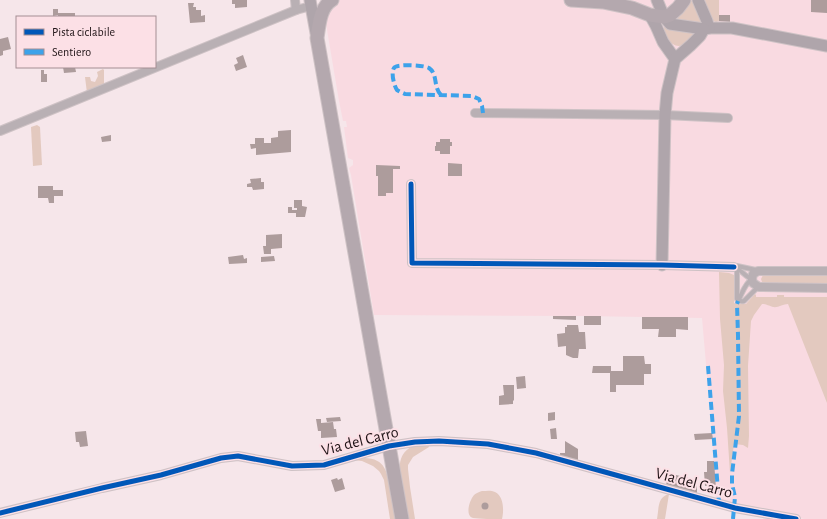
<svg xmlns="http://www.w3.org/2000/svg" width="827" height="519" font-family="'Alegreya Sans',sans-serif">
  <style>
    .built { fill: #f9dae1 }
    .green { fill: #e3c9bf }
    .building { fill: #ad9c9c }
    .lines { fill: none; stroke-linecap: round; stroke-linejoin: round }
    .lane-casing { stroke: #cec2c5; stroke-width: 6 }
    .street-casing { stroke: #cec2c5; stroke-width: 10 }
    .secondary-casing { stroke: #cec2c5; stroke-width: 13 }
    .primary-casing { stroke: #cec2c5; stroke-width: 15 }
    .lane { stroke: #b9b0b4; stroke-width: 4 }
    .street { stroke: #b9b0b4; stroke-width: 8 }
    .secondary { stroke: #afa5ab; stroke-width: 11 }
    .primary { stroke: #b4a8ae; stroke-width: 13 }
    .quiet { stroke: #3da2ea; stroke-width: 4; stroke-dasharray: 8 4; stroke-linecap: butt }
    .cycleway-casing { stroke: #fce0e6; stroke-width: 8 }
    .cycleway { stroke: #0057b8; stroke-width: 5 }
    .labels { text-anchor: middle; dominant-baseline: central; stroke-width: 4; stroke-linejoin: round; paint-order: stroke }
    .street-label { font-size: 16px; fill: #1f1316; stroke: #fce0e6 }
  </style>
  <rect width="100%" height="100%" fill="#f6e6ea"/>
  <path class="built" d="M322 0H827V519H805L746 508 716 500 712 433 702 318 584 316 374 315 351 175 349 168 353 165V160L348 158 344 127H347L346 121H343L339 101Z"/>
  <g class="green">
    <path d="M691 0C697 5 700 17 704 24L678 20 677 17 688 1Z"/>
    <path d="M705 0H719V21L716 22 711 20 707 11Z"/>
    <path d="M664 27 672 29 696 31C695 35 693 37 690 39 689 41 687 43 685 44 674 51 663 37 664 27Z"/>
    <path d="M103 69 104 70V84L87 93 85 77H90L91 81 95 82 98 76 97 72Z"/>
    <path d="M37 125 40 127 42 165 33 166 31 127Z"/>
    <path d="M719 272 729 273 734 275V303L738 304H746L755 294 756 295V297H777V295H784V297H827V403L788 304C783 304 778 308 773 307 769 306 767 304 762 304L754 315 751 321 748 366 749 436 748 448 743 445 734 444 730 473 727 428 723 391 724 365 720 319Z"/>
    <path d="M827 274V285L764 284 762 282 761 279 763 275Z"/>
    <path d="M428 444 429 447 413 457 408 465V469L410 487 415 519H408C407 510 405 500 403 491 400 475 394 455 413 446 417 444 423 445 428 444Z"/>
    <path d="M364 458C386 458 387 473 391 491 393 500 394 510 396 519H390L384 480 381 474 379 471 373 466 362 461 353 460Z"/>
    <path d="M482 491C486 491 491 490 495 492 504 496 504 511 502 519 495 519 479 519 473 518 465 516 469 501 474 495 476 493 479 492 482 491Z"/>
    <path d="M669 494 665 519H657C659 509 657 497 669 494Z"/>
  </g>
  <g class="building">
    <path d="M232 0H247V7L235 8V4H232Z"/>
    <path d="M811 0H827V13L811 12Z"/>
    <path d="M188 3H194L193 7H196V10H201V16L205 15V22L190 23Z"/>
    <path d="M53 9H58V13H75V17H58V15L53 16Z"/>
    <path d="M719 15H730V22L719 21Z"/>
    <path d="M8 37 11 49 3 51V55L0 56V39Z"/>
    <path d="M243 55 247 67 236 71 234 65 238 63 236 58Z"/>
    <path d="M63 67H75L76 72 64 73Z"/>
    <path d="M41 70H44V74H47V82H41Z"/>
    <path d="M291 130V152L256 155V148L251 149 250 144H255V138H264V143H271V138L278 137V131Z"/>
    <path d="M111 135V141L102 142 101 137Z"/>
    <path d="M440 139H450V142H452V146H450V154H440V151H435V146H436V142H440Z"/>
    <path d="M448 163 462 164V176H448Z"/>
    <path d="M376 165 400 166V169H393V193H386V196H378V176H376Z"/>
    <path d="M261 178V182H264V189L253 190 252 187H247V184L251 183 250 179Z"/>
    <path d="M38 186H53V190H63V196H54V203H49L48 198H38Z"/>
    <path d="M294 200H302V206L307 207 305 217H296V213H288V207H292V210H297V208H294Z"/>
    <path d="M282 234V248L271 249V254H264L263 246H266V235Z"/>
    <path d="M243 255 244 259 247 258V263L229 264 228 257Z"/>
    <path d="M274 256 275 261 261 262V257Z"/>
    <path d="M553 316H576V320L553 319Z"/>
    <rect x="584" y="316" width="17" height="9"/>
    <path d="M642 317H688V330L676 329V337H658L659 329H642Z"/>
    <path d="M567 325H578L579 332H585L586 349H579L578 358H573L566 355V346L558 347 557 334 565 333V327H567Z"/>
    <path d="M623 356H644L645 364H651V374H644V385H616V392H610V373H592L593 366H611V371H623Z"/>
    <path d="M525 376 526 388 517 389 516 377Z"/>
    <path d="M503 385H514V400L513 401V404L499 405V396L504 395Z"/>
    <path d="M555 412V420L548 421V413Z"/>
    <path d="M340 417 341 421 327 422 326 418Z"/>
    <path d="M316 419H321V423L333 422 334 429H336L337 437 321 438V431H318Z"/>
    <path d="M556 428 557 439H551L550 429Z"/>
    <path d="M86 431 88 446 80 447 79 442H76L75 432Z"/>
    <path d="M712 433 713 439 695 440 694 434Z"/>
    <path d="M565 441 578 449V461L560 457V453H565Z"/>
    <path d="M707 461H714L716 488H713V485L705 486 704 472H707Z"/>
    <path d="M676 475 697 480V494L668 486 666 483 667 477 675 479Z"/>
    <path d="M337 478 338 480 342 478 345 489 335 492 331 480Z"/>
    <circle cx="485" cy="506" r="3.5"/>
  </g>
  <g class="lines">
    <defs>
      <g id="lane">
        <path d="M737 266 756 270"/>
        <path d="M734 267 737 271V299C739 301 741 302 744 301L758 287"/>
        <path d="M734 267C742 270 745 277 752 279 745 283 742 294 738 301"/>
      </g>
      <g id="street">
        <path d="M295 0 296 10"/>
        <path d="M475 113 665 115 728 118"/>
        <path d="M0 131 296 10 311 6"/>
        <path d="M411 184 412 263 662 265 734 267"/>
        <path d="M827 271H758L753 274 752 279 753 283 759 287 827 288"/>
        <path d="M0 513 102 488 161 475 221 458 238 456 292 466 324 465 389 446 415 442 439 441 488 444 536 453 735 508 796 519"/>
      </g>
      <g id="secondary">
        <path d="M310 0 316 33"/>
        <path d="M657 0 664 17 670 24 704 29 709 28H732L827 46"/>
        <path d="M698 0 707 21 709 28"/>
        <path d="M650 15 656 26 663 42 675 59"/>
        <path d="M662 265 665 115 667 93 675 59 691 45 700 36 704 29"/>
      </g>
      <g id="primary">
        <path d="M332 0C320 7 319 25 317 38L389 446 402 519"/>
        <path d="M571 0 603 2 632 8 650 15 664 17 670 15 678 8 684 0"/>
      </g>
    </defs>
    <use href="#lane" class="lane-casing"/>
    <use href="#street" class="street-casing"/>
    <use href="#secondary" class="secondary-casing"/>
    <use href="#primary" class="primary-casing"/>
    <use href="#lane" class="lane"/>
    <use href="#street" class="street"/>
    <use href="#secondary" class="secondary"/>
    <use href="#primary" class="primary"/>
    <g class="quiet">
      <path d="M441 95C433 87 438 74 429 68 424 65 399 64 395 67 390 70 394 86 397 90 400 92 403 93 405 94L472 96 479 99 482 106 483 113"/>
      <path d="M708 366 719 503"/>
      <path d="M733 519 735 497 732 484V474L739 416 738 335 737 304 738 301"/>
    </g>
    <defs>
      <g id="cycleway">
        <path d="M411 184 412 263 662 265 734 267"/>
        <path d="M0 513 102 488 161 475 221 458 238 456 292 466 324 465 389 446 415 442 439 441 488 444 536 453 735 508 796 519"/>
      </g>
    </defs>
    <use href="#cycleway" class="cycleway-casing"/>
    <use href="#cycleway" class="cycleway"/>
  </g>
  <g class="labels">
    <g class="street-label">
      <text transform="translate(360 441) rotate(-14)">Via del Carro</text>
      <text transform="translate(694 483) rotate(15)">Via del Carro</text>
    </g>
  </g>
  <rect x="16" y="16" width="140" height="52" fill="#fce0e6" stroke="#a48e93"/>
  <rect x="24" y="29" width="20" height="6" fill="#0057b8" stroke="#a48e93"/>
  <text x="52" y="36" font-size="12" fill="#1f1316">Pista ciclabile</text>
  <rect x="24" y="49" width="20" height="6" fill="#3da2ea" stroke="#a48e93"/>
  <text x="52" y="56" font-size="12" fill="#1f1316">Sentiero</text>
</svg>
